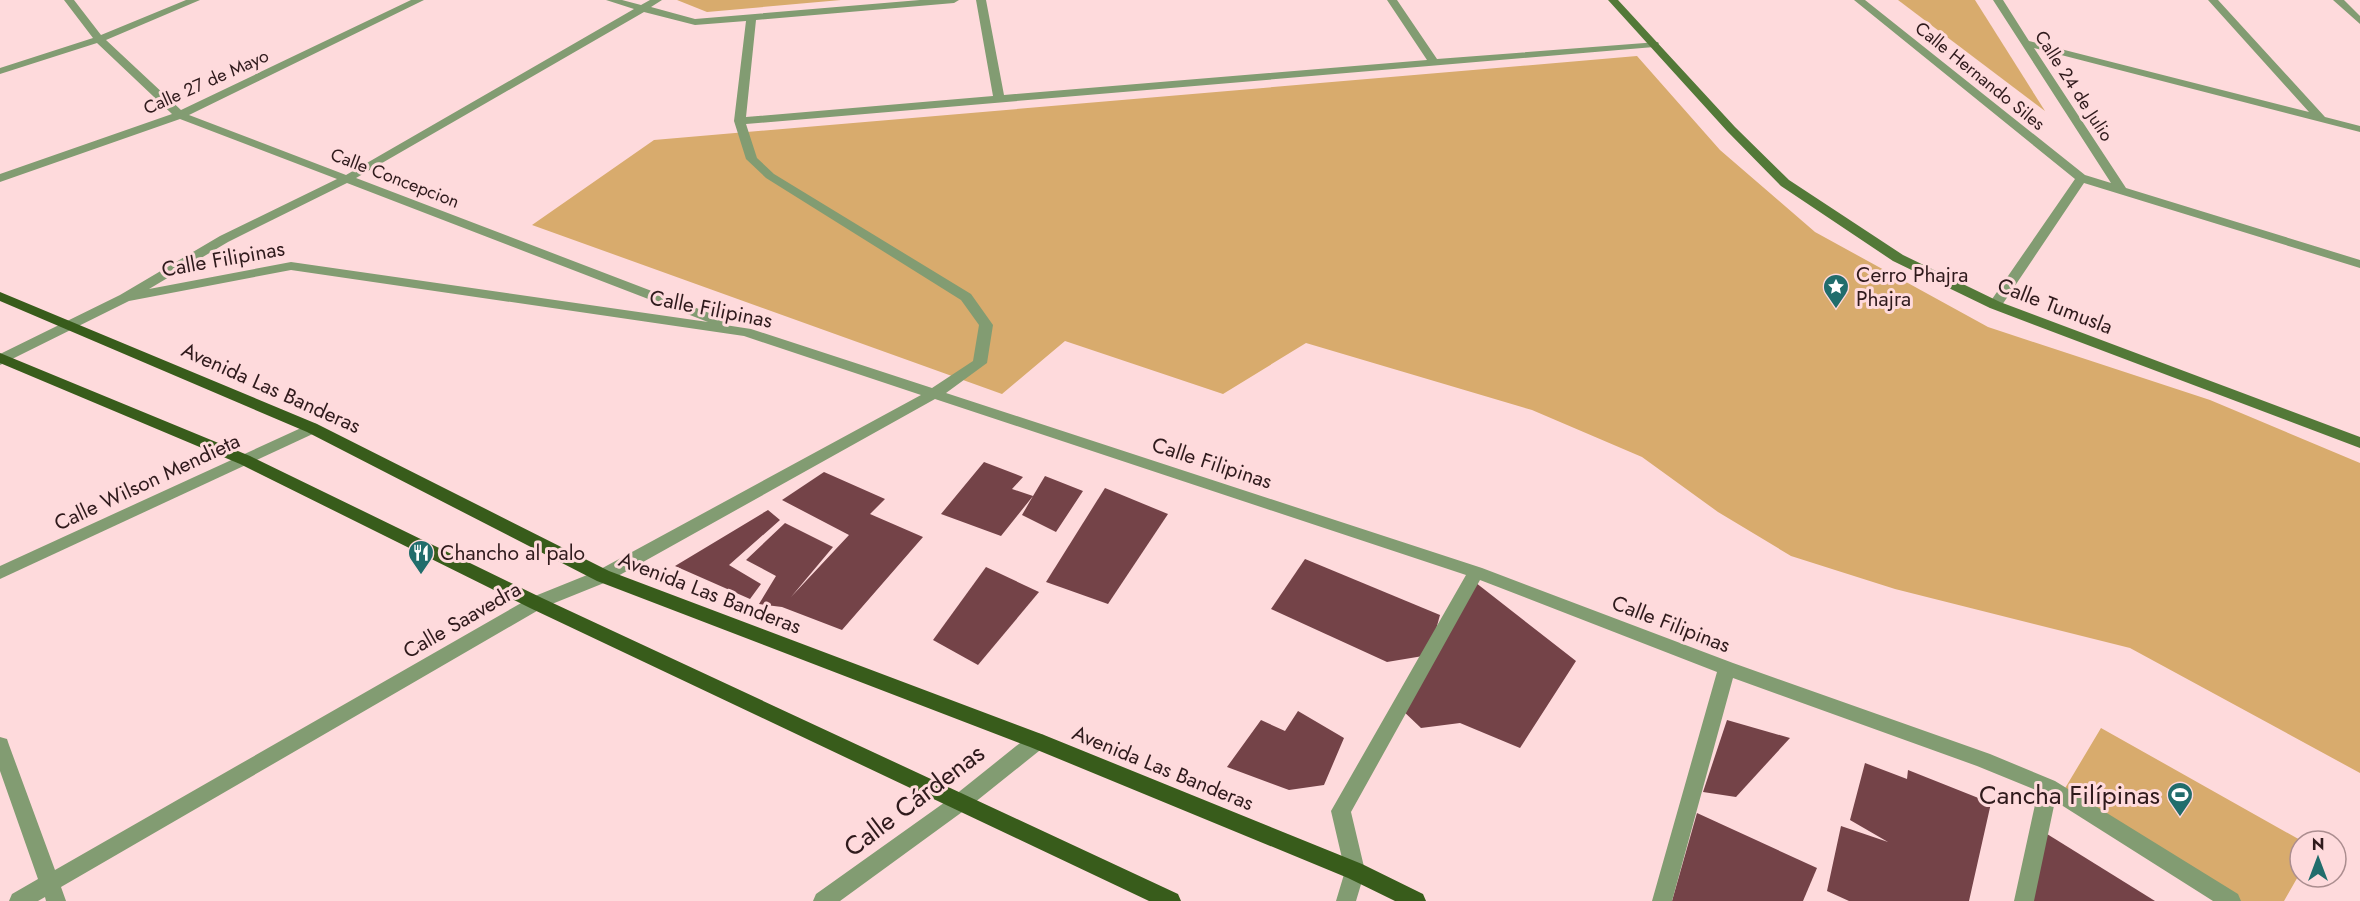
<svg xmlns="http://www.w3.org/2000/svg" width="2360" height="901" font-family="Jost,sans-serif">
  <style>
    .green { fill: #d8ab6d }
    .building { fill: #744348 }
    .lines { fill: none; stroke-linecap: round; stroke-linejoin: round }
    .street { fill: #829c72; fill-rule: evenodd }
    .secondary { fill: #537938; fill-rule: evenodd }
    .primary { fill: #385c1b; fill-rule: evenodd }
    .labels { text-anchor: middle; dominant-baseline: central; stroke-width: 6; stroke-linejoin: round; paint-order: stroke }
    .far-street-label { font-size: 18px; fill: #2f1a1c; stroke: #fedadc }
    .street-label { font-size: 21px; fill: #2f1a1c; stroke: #fedadc }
    .poi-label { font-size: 21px; fill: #2f1a1c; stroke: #fedadc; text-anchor: start }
    .near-poi-label { font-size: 26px; fill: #2f1a1c; stroke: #fedadc; text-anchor: end }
    .near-street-label { font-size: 26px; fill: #2f1a1c; stroke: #fedadc }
  </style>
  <rect width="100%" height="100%" fill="#fedadc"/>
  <g class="green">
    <path d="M677 0H841L707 12Z"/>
    <path d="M1898 0H1975L2045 111Z"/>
    <path d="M1637 56 1720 150 1815 232 1988 327 2210 400 2360 463V773L2130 648 1895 589 1791 556 1718 512 1642 457 1532 410 1306 343 1223 394 1065 341 1002 394 532 225 654 140Z"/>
    <path d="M2101 728 2302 841H2300V873L2284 901H2237L2061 795Z"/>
  </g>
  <g class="building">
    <path d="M984 462 1023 477 1012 489 1033 496 1045 476 1083 491 1056 532 1022 515 1033 496 1001 536 941 514Z"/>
    <path d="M824 472 885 499 870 514 923 537 842 630 782 607 759 604 776 576 746 560 785 523 833 547 791 597 849 535 782 500Z"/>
    <path d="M1105 488 1168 514 1108 604 1046 582Z"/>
    <path d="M768 510 780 520 729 565 761 584 750 599 675 566Z"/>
    <path d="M1305 559 1440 615 1429 655 1387 662 1271 609Z"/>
    <path d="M986 567 1039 592 978 665 933 640Z"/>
    <path d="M1471 579 1576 661 1520 748 1460 723 1421 728 1400 708Z"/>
    <path d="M1298 711 1344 738 1324 785 1289 790 1227 767 1261 720 1285 731Z"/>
    <path d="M1727 720 1790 738 1736 797 1703 792Z"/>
    <path d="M1865 763 1907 779 1908 770 1991 803 1969 901H1849L1827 891 1841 826 1888 842 1850 820Z"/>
    <path d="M1697 813 1817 868 1803 901H1672Z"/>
    <path d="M2039 829 2155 901H2024Z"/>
  </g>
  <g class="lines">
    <g class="street">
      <path d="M64 0H74L101 35 186 0H200L106 40 181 110 411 0H424L189 115 346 175 634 9 606 0H622L641 5 650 0H662L651 7 695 19 920 0H959L954 3 756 20 746 117 993 96 976 0H986L1004 95 1427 60 1387 0H1397L1437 59 1658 42 1659 44 1654 47 746 124 757 158 774 174 971 294 993 325 987 363 946 393 1482 568 1733 663 1990 754 2055 781 2238 894 2241 901H2213L2055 801 2034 901H2014L2038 791 1977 766 1733 678 1672 901H1652L1717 672 1480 580 1351 812 1365 871 1356 901H1336L1345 871 1331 811 1466 575 935 399 609 581 542 608 61 887 66 901H46L45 897 38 901H9L12 894 38 879 0 771V737L7 739 9 745 55 870 530 598 597 571 921 395 744 336 291 270 129 301 0 365V354L120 295 220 236 337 179 180 119 0 182V174L172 114 97 43 0 74V68L93 38ZM644 12 695 25 746 21 734 121 746 159 766 178 961 300 979 325 973 361 932 388 751 329 725 325V319L356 178ZM347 183 708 322 291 262 149 289 228 242Z"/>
      <path d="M1854 0H1865L2085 175 2111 183 1993 0H2003L2029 41 2309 112 2208 0H2218L2325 117 2360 126V132L2034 48 2126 188 2360 260V268L2084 183 2000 308H1990L1988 305 2075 179Z"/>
      <path d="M2333 0H2344L2360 16V24Z"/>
      <path d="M312 423 317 424 319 428 317 432 0 579V566Z"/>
      <path d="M1037 733 1044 735 1046 741 1044 747 969 807 840 901H813L816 894 955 795 1030 735Z"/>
    </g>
    <path class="secondary" d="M1608 0H1618L1735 127 1789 180 1903 255 2000 302 2360 437V448L1990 308 1893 261 1781 186 1727 131Z"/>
    <g class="primary">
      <path d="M0 292 317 424 609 571 1044 735 1362 864 1423 894 1426 901H1395L1348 878 1030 747 597 581 307 432 0 301Z"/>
      <path d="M0 353 250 456 542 598 1178 894 1181 901H1149L530 608 240 464 0 363Z"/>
    </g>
  </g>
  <defs>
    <symbol id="sight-pin" viewBox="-11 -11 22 30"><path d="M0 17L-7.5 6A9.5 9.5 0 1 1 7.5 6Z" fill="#216d6c" stroke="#fedadc"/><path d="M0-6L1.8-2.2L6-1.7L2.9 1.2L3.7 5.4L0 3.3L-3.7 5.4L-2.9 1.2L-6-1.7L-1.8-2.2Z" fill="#fff"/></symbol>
    <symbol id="restaurant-pin" viewBox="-11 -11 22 30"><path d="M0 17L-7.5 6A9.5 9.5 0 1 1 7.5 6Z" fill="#216d6c" stroke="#fedadc"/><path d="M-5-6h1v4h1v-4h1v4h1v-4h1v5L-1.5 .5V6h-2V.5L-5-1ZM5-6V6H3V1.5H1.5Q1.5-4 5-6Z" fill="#fff"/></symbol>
    <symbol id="stadium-pin" viewBox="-11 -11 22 30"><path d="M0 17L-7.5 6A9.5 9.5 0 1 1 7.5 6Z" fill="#216d6c" stroke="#fedadc"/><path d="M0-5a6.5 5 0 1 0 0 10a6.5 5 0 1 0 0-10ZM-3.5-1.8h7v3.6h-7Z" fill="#fff"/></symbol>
  </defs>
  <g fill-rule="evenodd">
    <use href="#sight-pin" x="1821" y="272" width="30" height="40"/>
    <use href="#restaurant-pin" x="406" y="538" width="30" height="40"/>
    <use href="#stadium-pin" x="2165" y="780" width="30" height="40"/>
  </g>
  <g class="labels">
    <g class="far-street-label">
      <text transform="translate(1980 76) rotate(39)">Calle Hernando Siles</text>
      <text transform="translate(206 82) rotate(-24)">Calle 27 de Mayo</text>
      <text transform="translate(2074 86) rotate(57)">Calle 24 de Julio</text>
      <text transform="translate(395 178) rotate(21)">Calle Concepcion</text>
    </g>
    <g class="street-label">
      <text transform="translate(223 259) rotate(-10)">Calle Filipinas</text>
      <text transform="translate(2055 306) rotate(21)">Calle Tumusla</text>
      <text transform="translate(711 309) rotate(11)">Calle Filipinas</text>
      <text transform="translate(271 388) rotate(24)">Avenida Las Banderas</text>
      <text transform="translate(1212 463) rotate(18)">Calle Filipinas</text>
      <text transform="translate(147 482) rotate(-25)">Calle Wilson Mendieta</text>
      <text transform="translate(710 593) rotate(21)">Avenida Las Banderas</text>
      <text transform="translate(462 620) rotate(-30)">Calle Saavedra</text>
      <text transform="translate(1671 624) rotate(21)">Calle Filipinas</text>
      <text transform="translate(1163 768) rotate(22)">Avenida Las Banderas</text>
    </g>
    <g class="poi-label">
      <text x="1856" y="275">Cerro Phajra<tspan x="1856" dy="24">Phajra</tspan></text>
      <text x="440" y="553">Chancho al palo</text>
    </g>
    <g class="near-poi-label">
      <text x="2160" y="795">Cancha Filípinas</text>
    </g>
    <g class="near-street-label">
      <text transform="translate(914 800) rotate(-37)">Calle Cárdenas</text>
    </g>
  </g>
  <g transform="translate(2318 859)"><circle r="28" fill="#fedadc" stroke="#ab8d8f" stroke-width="1.5"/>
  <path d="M0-4.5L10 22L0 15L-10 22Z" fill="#216d6c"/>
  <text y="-9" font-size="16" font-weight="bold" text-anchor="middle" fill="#2f1a1c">N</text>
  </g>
</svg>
